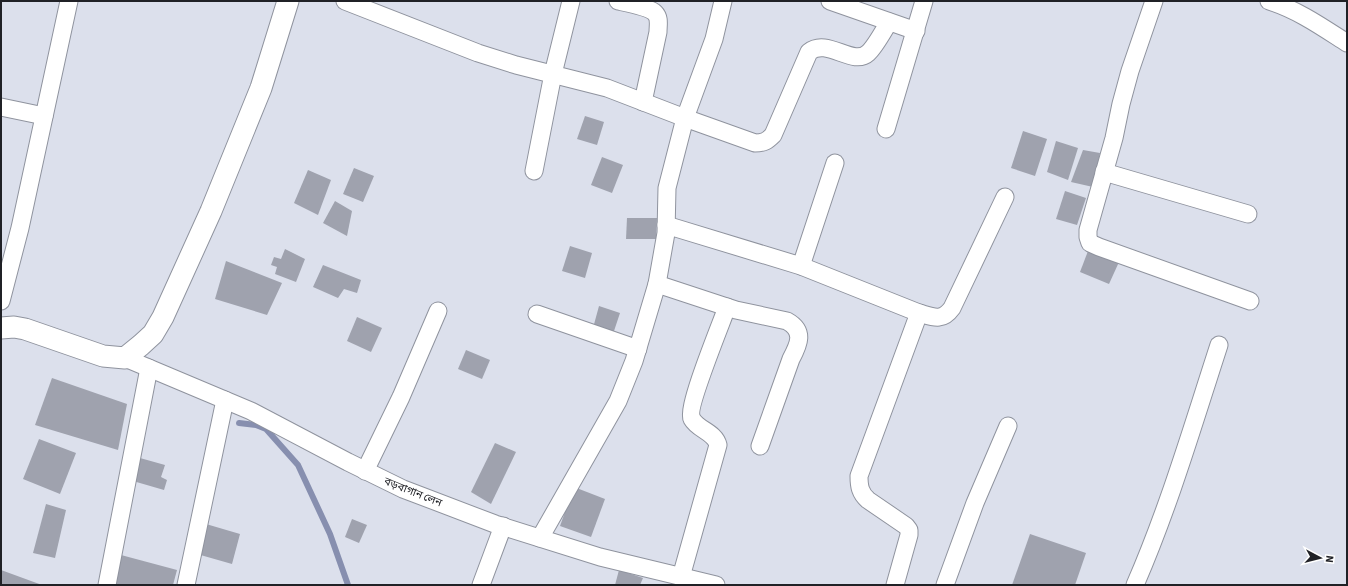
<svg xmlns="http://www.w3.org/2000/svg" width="1348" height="586" font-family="'Source Sans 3','Noto Sans Bengali',sans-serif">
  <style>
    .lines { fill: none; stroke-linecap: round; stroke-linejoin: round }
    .stream { stroke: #878faf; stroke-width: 6 }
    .building { fill: #9fa2ae }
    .minor-casing { stroke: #8f939e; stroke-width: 19 }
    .tertiary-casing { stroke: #8f939e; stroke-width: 23 }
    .minor { stroke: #fff; stroke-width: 17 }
    .tertiary { stroke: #fff; stroke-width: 21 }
    .labels { text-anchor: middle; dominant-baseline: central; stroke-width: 3; stroke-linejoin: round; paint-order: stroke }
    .street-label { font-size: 11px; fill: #202126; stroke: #fff }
  </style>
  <rect width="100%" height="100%" fill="#dce0ec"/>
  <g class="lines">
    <path class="stream" d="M239 423 256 425 266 429 298 465 330 534 348 585"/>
  </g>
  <g class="building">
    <path d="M585 116 604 122 597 145 577 139Z"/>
    <path d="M1023 131 1047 139 1035 176 1011 168Z"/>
    <path d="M1056 141 1078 148 1068 180 1047 172Z"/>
    <path d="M1083 150 1100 153 1093 187 1071 182Z"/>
    <path d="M602 157 623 165 612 193 591 185Z"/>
    <path d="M354 168 374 176 363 202 343 194Z"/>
    <path d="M308 170 331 180 318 215 294 203Z"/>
    <path d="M1065 191 1086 198 1077 225 1056 219Z"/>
    <path d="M335 201 352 211 347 236 323 223Z"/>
    <path d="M627 218H657L656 239H626Z"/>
    <path d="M570 246 592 253 585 278 562 271Z"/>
    <path d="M285 249 305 259 296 282 275 274 277 267 271 265 274 257 281 259Z"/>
    <path d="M1088 251 1119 262 1109 284 1080 272Z"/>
    <path d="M226 261 282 283 267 315 215 299Z"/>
    <path d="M323 265 361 280 357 293 344 289 338 298 313 287Z"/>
    <path d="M599 306 620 313 613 334 593 328Z"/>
    <path d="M357 317 382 328 371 352 347 341Z"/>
    <path d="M466 350 490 360 482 379 458 369Z"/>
    <path d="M52 378 127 404 118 450 35 425Z"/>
    <path d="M39 439 76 453 60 494 23 479Z"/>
    <path d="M495 443 516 452 491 504 471 492Z"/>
    <path d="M140 458 165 465 161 477 167 480 164 490 133 481Z"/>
    <path d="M574 487 605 499 591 537 560 526Z"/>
    <path d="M46 504 66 510 55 558 33 553Z"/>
    <path d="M352 519 367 525 359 543 345 537Z"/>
    <path d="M206 524 240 534 232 564 197 554Z"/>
    <path d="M1030 534 1086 553 1075 585H1012Z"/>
    <path d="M121 555 177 570 173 585H112Z"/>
    <path d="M1 570 42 585H1Z"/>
    <path d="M619 570 643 578 640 585H615Z"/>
  </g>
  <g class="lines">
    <defs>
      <g id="minor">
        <path d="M345 1 478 53 516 65 607 88 685 118 755 143C764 143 767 141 773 135L809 52C827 37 853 67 868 53 875 47 884 30 889 22"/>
        <path d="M618 1C627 3 649 7 655 13 660 18 658 25 658 32L643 102"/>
        <path d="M830 1 916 31"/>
        <path d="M1154 1 1130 71 1121 104 1114 138 1088 230V237L1090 243 1099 247 1250 301"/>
        <path d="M1269 1C1298 10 1322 27 1347 43"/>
        <path d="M1 107 44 116"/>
        <path d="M886 129 924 1"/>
        <path d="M534 171 553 74 571 1"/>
        <path d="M1104 172 1248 214"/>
        <path d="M666 225 801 266 919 313"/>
        <path d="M801 266 835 163"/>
        <path d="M657 284 736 310 787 321C805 331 799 344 791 359L760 446"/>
        <path d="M1 301 20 228 69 1"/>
        <path d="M537 314 638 349"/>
        <path d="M125 358 251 411 348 462 403 489 495 524 600 557 716 585"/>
        <path d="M365 471 401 397 438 311"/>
        <path d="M540 538 618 401 634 361 657 284 666 233 667 188 685 118 714 39 723 1"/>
        <path d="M681 577 718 445C715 432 698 430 692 419 686 408 721 324 727 307"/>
        <path d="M107 585 149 368"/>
        <path d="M186 585 225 400"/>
        <path d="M481 585 503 526"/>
        <path d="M895 585 909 535V530L906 526 868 500C860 493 859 486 859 476L919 313C933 317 942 322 952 308L1005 197"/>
        <path d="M945 585 975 503 1008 426"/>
        <path d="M1135 585C1169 507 1193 425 1219 345"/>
      </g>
      <path id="tertiary" d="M1 328 14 327 25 329 103 356 125 358 141 345 153 334 163 317 211 211 261 88 288 1"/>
    </defs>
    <use href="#minor" class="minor-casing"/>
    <use href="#tertiary" class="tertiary-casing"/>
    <use href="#minor" class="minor"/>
    <use href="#tertiary" class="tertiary"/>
  </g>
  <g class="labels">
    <g class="street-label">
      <text transform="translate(413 492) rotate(22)">বড়বাগান লেন</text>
    </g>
  </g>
  <rect width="1348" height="586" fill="none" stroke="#202126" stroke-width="4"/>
  <g transform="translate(1320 558) rotate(97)" stroke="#ffffff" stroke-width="3" paint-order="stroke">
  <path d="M0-3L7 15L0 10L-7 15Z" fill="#202126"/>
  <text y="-6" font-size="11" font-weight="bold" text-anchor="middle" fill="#202126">N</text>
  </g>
</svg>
